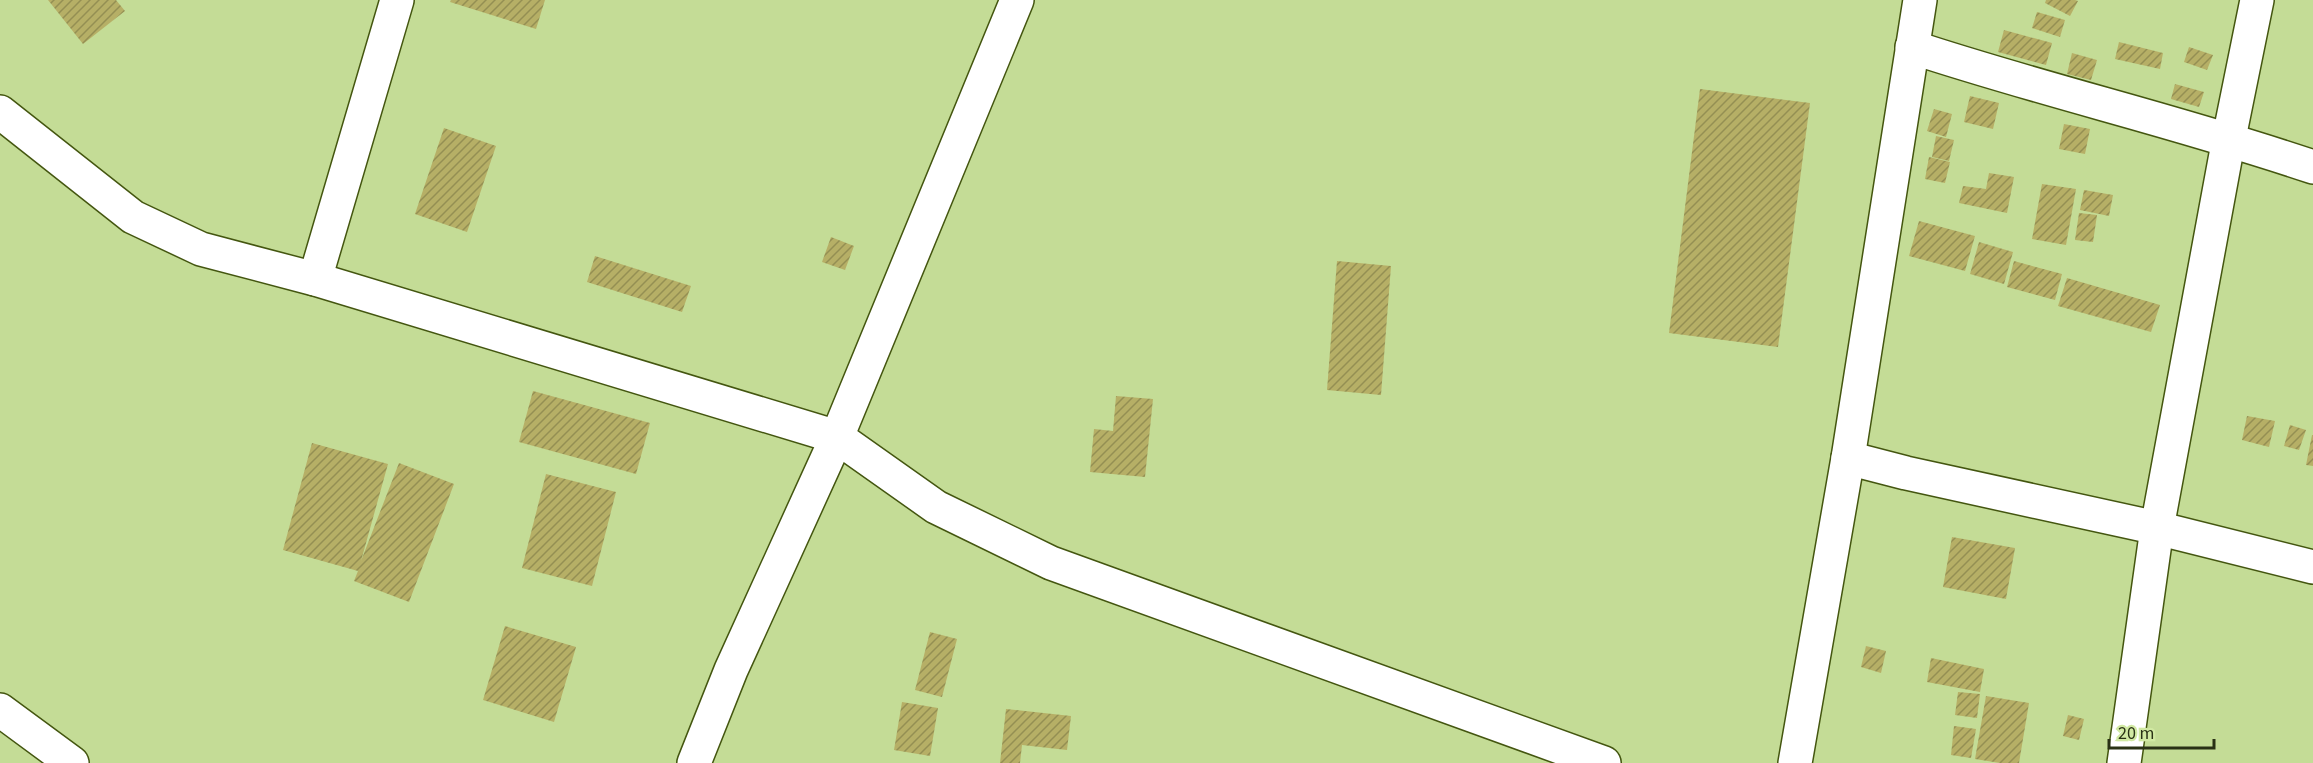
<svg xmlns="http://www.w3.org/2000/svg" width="2313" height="763" font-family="'Source Sans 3',sans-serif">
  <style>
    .building { fill: url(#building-hatch) }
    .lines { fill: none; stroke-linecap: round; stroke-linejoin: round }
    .street-casing { stroke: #445610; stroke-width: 36 }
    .street { stroke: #fff; stroke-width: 33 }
  </style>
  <defs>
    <pattern id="building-hatch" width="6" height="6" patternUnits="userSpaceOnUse" patternTransform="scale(1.5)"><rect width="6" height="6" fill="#b6af66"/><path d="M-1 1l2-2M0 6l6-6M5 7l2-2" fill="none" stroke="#948f53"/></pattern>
  </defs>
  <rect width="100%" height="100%" fill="#c4dc96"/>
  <g class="building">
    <path d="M48 0H116L125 11 83 44Z"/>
    <path d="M451 0H545L536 29 450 2Z"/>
    <path d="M2046 0H2075L2078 1 2070 16 2045 3Z"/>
    <path d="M2037 12 2065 20 2060 37 2032 28Z"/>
    <path d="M2004 30 2052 43 2046 65 1998 52Z"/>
    <path d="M2119 42 2163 53 2160 69 2115 59Z"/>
    <path d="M2189 47 2213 55 2207 70 2184 62Z"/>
    <path d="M2072 53 2097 60 2091 80 2067 74Z"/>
    <path d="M2175 84 2204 92 2199 107 2171 99Z"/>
    <path d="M1700 89 1810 103 1778 347 1669 333Z"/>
    <path d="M1970 96 1999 103 1993 129 1964 122Z"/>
    <path d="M1934 109 1952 114 1946 137 1927 131Z"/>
    <path d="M2064 124 2090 129 2085 154 2059 149Z"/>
    <path d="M444 128 496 146 467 232 415 214Z"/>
    <path d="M1936 136 1954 140 1949 161 1932 157Z"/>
    <path d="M1929 157 1950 162 1945 183 1925 179Z"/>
    <path d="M1989 173 2014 177 2007 213 1959 203 1963 186 1986 189Z"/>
    <path d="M2042 184 2076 189 2066 245 2032 239Z"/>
    <path d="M2084 190 2113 195 2109 216 2080 210Z"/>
    <path d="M2079 213 2097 215 2093 242 2075 240Z"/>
    <path d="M1919 221 1975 236 1965 271 1909 256Z"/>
    <path d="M831 237 854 246 845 270 822 262Z"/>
    <path d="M1979 242 2013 252 2004 284 1970 274Z"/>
    <path d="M595 256 691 286 682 312 587 282Z"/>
    <path d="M1337 261 1391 266 1381 395 1327 390Z"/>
    <path d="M2014 261 2062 274 2055 300 2007 287Z"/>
    <path d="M2067 278 2160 305 2151 332 2058 306Z"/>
    <path d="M533 391 650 423 636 474 519 442Z"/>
    <path d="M1116 396 1153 399 1145 477 1090 472 1094 429 1113 431Z"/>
    <path d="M2247 416 2275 421 2269 447 2242 440Z"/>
    <path d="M2290 425 2306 430 2299 450 2284 446Z"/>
    <path d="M2312 435H2313V466L2306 465Z"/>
    <path d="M312 443 388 464 361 561 399 463 454 484 409 602 354 581 358 571 283 550Z"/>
    <path d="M546 474 616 492 592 586 522 568Z"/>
    <path d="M1952 537 2015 548 2006 599 1943 587Z"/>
    <path d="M505 626 576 647 554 722 483 700Z"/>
    <path d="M930 632 957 639 942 697 915 690Z"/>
    <path d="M1866 646 1886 651 1881 673 1861 667Z"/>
    <path d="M1931 658 1984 669 1980 692 1927 682Z"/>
    <path d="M1958 692 1980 694 1977 718 1955 715Z"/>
    <path d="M1986 696 2029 703 2019 763H2000L1975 759Z"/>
    <path d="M902 702 938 708 930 756 894 750Z"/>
    <path d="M1006 709 1071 716 1067 750 1022 745 1020 763H1000Z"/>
    <path d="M2068 715 2084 719 2079 740 2063 736Z"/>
    <path d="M1954 726 1976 729 1971 758 1951 755Z"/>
  </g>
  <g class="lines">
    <defs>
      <g id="street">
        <path d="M1912 47C2045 91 2181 122 2313 167"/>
        <path d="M0 112 133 217 201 249 315 279 837 437 936 507 1051 563 1604 763"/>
        <path d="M315 279 397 0"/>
        <path d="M1848 458 1906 473 2157 528 2313 567"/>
        <path d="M0 710 72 763"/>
        <path d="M694 763 731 670 837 437 1017 0"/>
        <path d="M1795 763 1848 458 1920 0"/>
        <path d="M2124 763 2157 528 2229 138 2257 0"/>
      </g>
    </defs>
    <use href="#street" class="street-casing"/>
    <use href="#street" class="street"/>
  </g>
  <path d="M2109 739v9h105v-9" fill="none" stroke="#293115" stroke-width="3"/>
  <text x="2118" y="739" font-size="18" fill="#293115" stroke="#d1e9a3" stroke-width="4.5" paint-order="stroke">20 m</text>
</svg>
